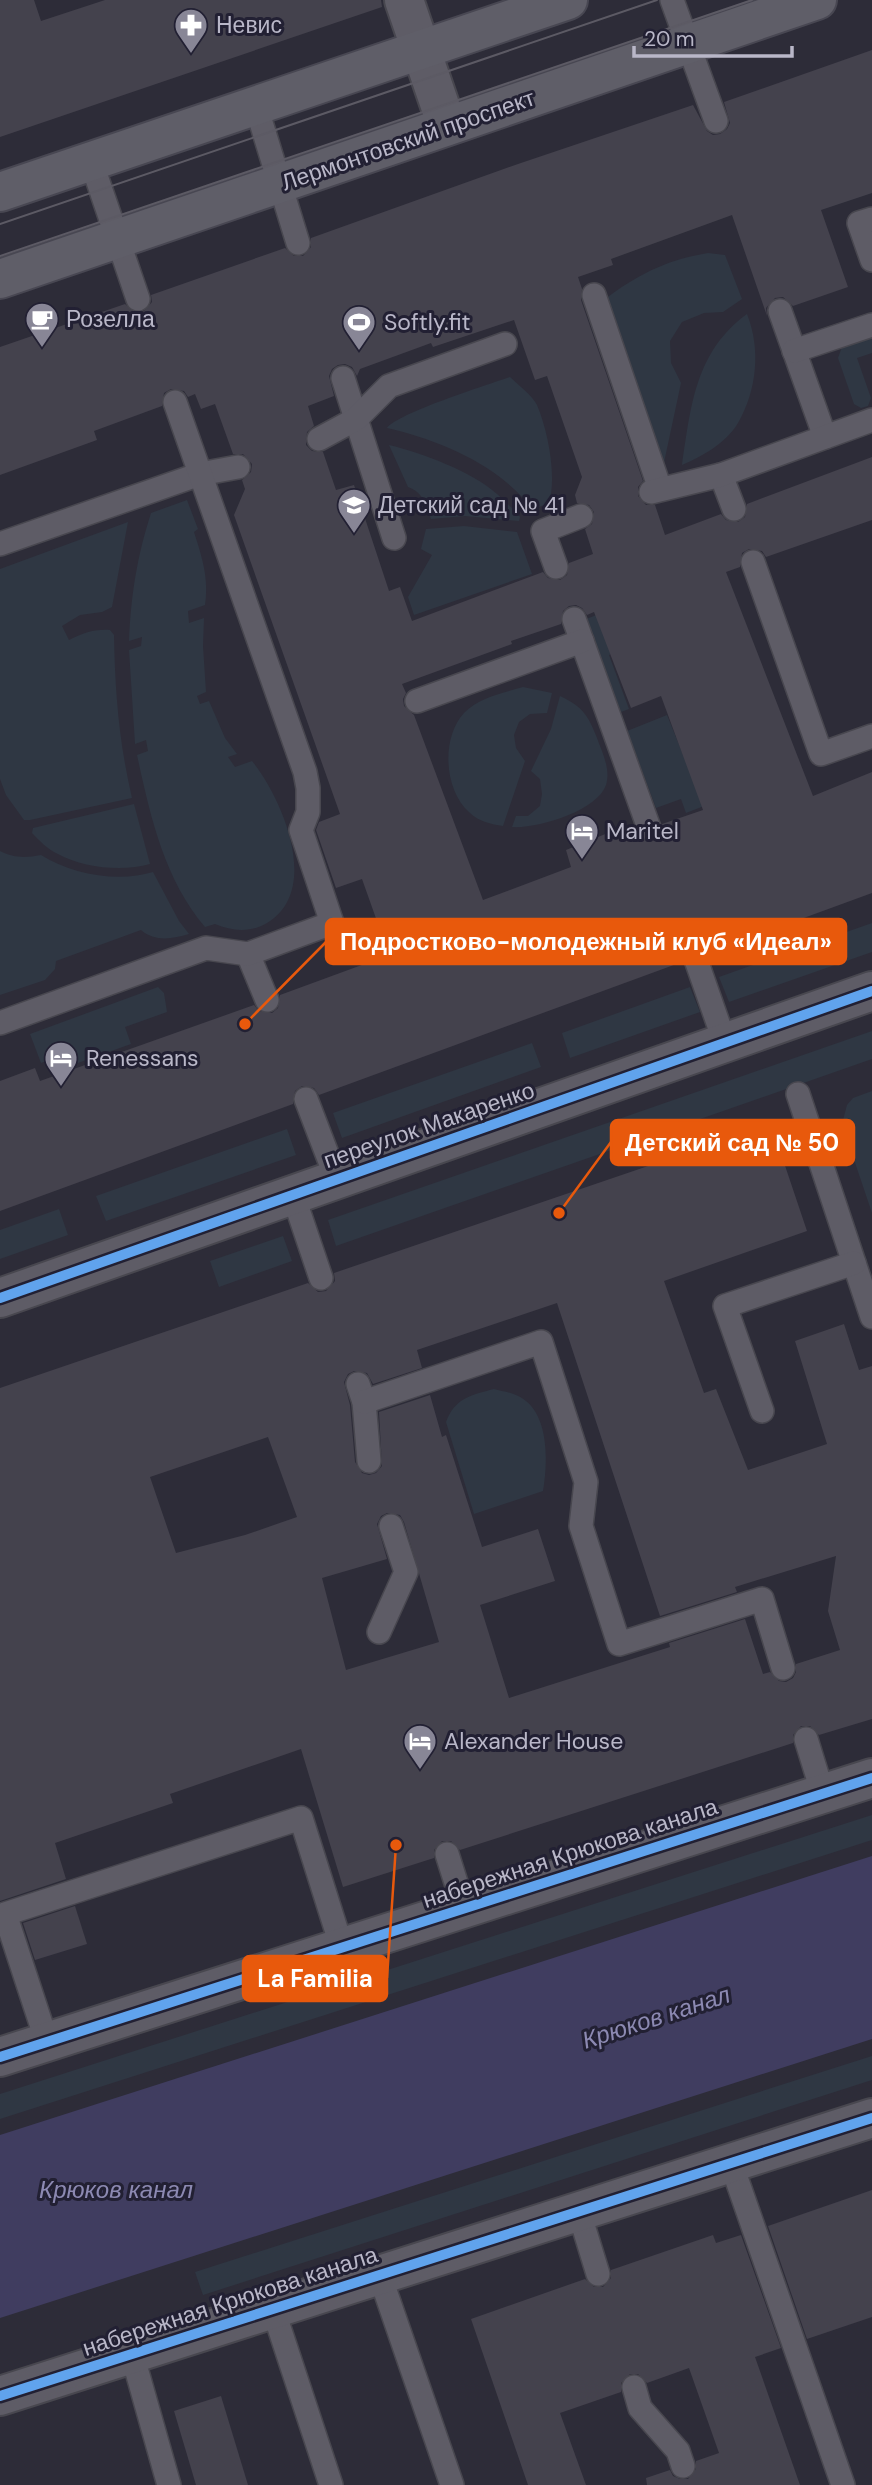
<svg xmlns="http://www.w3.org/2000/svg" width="872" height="2485" font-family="'DM Sans',sans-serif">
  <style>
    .green { fill: #2f3743 }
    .water { fill: #403d60 }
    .building { fill: #44424d; fill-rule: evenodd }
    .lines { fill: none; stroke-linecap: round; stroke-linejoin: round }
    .lane-casing { stroke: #48474f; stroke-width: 26 }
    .street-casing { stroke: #48474f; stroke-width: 42 }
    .primary-casing { stroke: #484752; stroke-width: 42 }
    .lane { stroke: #5e5c66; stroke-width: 23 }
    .street { stroke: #5e5c66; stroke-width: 38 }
    .primary { stroke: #5f5e68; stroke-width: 38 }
    .tram { stroke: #5c5a64; stroke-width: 2 }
    .cycleway-casing { stroke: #222033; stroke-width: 15 }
    .cycleway { stroke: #60a3ed; stroke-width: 10 }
    .labels { text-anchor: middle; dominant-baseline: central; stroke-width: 6; stroke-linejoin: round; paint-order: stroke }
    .poi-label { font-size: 23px; fill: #b9b7c8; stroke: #222033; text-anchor: start }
    .street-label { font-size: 23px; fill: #b9b7c8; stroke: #222033 }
    .water-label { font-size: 24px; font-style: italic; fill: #8c89b2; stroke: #222033 }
    .leader { fill: none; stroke: #e8590c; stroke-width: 2.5 }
    .callout-dot { fill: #e8590c; stroke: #222033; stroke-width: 2.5 }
    .callout { fill: #e8590c; stroke: #e8590c; stroke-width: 2.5 }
    .callout-label { font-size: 24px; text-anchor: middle; font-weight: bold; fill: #fff }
  </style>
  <rect width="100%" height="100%" fill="#2d2c38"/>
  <g class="green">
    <path d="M708 253 725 255 742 299 723 312 704 313 682 322 670 341 671 363 681 383 662 472 605 299C639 274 666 260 708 253Z"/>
    <path d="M747 314C761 349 757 390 738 423 726 443 703 456 682 465 691 406 695 352 747 314Z"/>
    <path d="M872 335V353L857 358 871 398 868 406 861 408 854 404 838 358 842 347Z"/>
    <path d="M510 377C518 385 532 395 537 405 548 431 557 476 549 503L534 509C525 500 516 490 506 482 474 455 427 437 387 428 398 413 487 385 510 377Z"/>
    <path d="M389 445C422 453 471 471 497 494 505 501 513 509 520 517L519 521 465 516 431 519C426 505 423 492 408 487Z"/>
    <path d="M187 500 198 529 194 532C202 557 209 578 205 605L188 611 189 623 204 618 203 646 206 692 197 696 200 704 209 701 225 738 237 754 228 757 235 767 252 761C282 798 322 890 267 923 250 933 232 931 215 924L205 927C164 879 150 815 137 755L148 751 146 740 135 744 129 650 141 646 142 637 129 641C131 594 137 557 151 513Z"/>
    <path d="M128 522 112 607 102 612 80 615 62 626 69 640C83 633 94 629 110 630L114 635C115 692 119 742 132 798L30 820H24L6 795 0 779V569Z"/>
    <path d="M464 526 517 532 532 574 414 615 408 597 432 555 421 549 426 529Z"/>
    <path d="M602 613 617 651 609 655 629 709 621 712 586 619Z"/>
    <path d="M523 687 552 693 547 713 530 714 519 722 514 735 516 748 525 761 503 826C491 824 479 822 469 812 444 790 441 738 464 713 479 697 503 693 523 687Z"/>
    <path d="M560 696C583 707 588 715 597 738 602 752 611 769 606 785 597 811 537 829 512 827L516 816H528L540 806 542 794 540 779 531 771 551 729Z"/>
    <path d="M667 715 704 806 686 813 681 799 656 808 627 731Z"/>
    <path d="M134 804 150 864C123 872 83 868 58 854 47 849 40 841 32 833L33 828Z"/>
    <path d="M0 851C14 858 25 858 41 855 71 874 118 883 153 872L179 921 189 934C172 939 155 942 141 930L56 961 55 969 45 980 0 995Z"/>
    <path d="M872 923V952L729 1002 719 977Z"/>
    <path d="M158 987 164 993 167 1012 125 1027 131 1044 61 1069 56 1057 41 1063 30 1034Z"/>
    <path d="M690 987 700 1012 570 1058 562 1033Z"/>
    <path d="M872 1031V1059L336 1246 328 1220Z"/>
    <path d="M532 1043 541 1067 342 1138 333 1113Z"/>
    <path d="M872 1091V1213L842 1124 847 1105 853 1098Z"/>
    <path d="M287 1129 296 1155 106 1221 96 1196Z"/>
    <path d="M59 1209 68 1235 0 1259V1230Z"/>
    <path d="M283 1236 292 1261 219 1287 210 1261Z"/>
    <path d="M494 1389C501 1391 509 1392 516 1395 550 1409 548 1461 543 1491L474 1514 446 1422C455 1398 471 1395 494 1389Z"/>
    <path d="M872 1815V1840L0 2119V2094Z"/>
    <path d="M872 2056V2080L203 2295 195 2272Z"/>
  </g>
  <path class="water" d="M872 1856V2039L0 2318V2135Z"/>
  <g class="building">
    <path d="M0 0H34L41 21 105 0H381L382 7 0 137Z"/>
    <path d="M872 50V193L821 210 848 287 793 306 783 297 775 298 766 308 767 316 732 215 611 259 613 265 578 277 582 289 581 300 643 481 638 487V496L646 505H655L665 535 721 514 726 520 738 522 745 517 747 504 872 457V520L766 557 762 551 749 549 742 553 740 567 726 572 813 796 872 772V893L708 953 698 943 690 944 681 954 682 962 319 1095 314 1088 302 1086 295 1091 293 1104 0 1211V1081L35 1068 40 1081 254 1005 259 1011 272 1013 278 1008 280 995 389 955 362 879 336 888 316 830 319 822 340 814 234 515 245 489 242 480 251 472 252 464 243 454H233L215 404 201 409 195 394 188 397 184 391 171 389 164 393 162 406 94 431 97 440 0 475V347L125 304 135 313 143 312 152 302 151 295 285 248 294 256H303L311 247V238L518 164 693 105 707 131 713 135 720 134 727 129 730 123 724 102ZM514 320 535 380 547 376 582 477 575 495 577 503 589 505 594 512 592 524 585 529 593 554 569 563 567 575 560 580 548 578 543 572 412 621 400 587 389 591 354 485 336 490 323 452 312 451 306 445 307 432 314 426 308 406 334 396 329 376 332 369 338 365 345 364 352 367 357 376 360 369 431 343 433 347ZM576 605 582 608 587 615 594 612 631 708 661 696 703 810 662 824 660 836 653 841 641 839 634 829 625 826 566 850 571 867 483 900 414 715 404 706 403 699 406 693 402 684 512 644 511 641 561 624 563 611 569 606Z"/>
    <path d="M771 1124 807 1231 664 1281 704 1393 716 1389 748 1470 827 1444 795 1341 844 1324 859 1370 872 1366V1719L819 1735 810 1726H801L793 1735V1743L460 1850 451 1841H442L434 1850V1858L343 1887 301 1749 170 1794 173 1803 55 1843 66 1879 0 1901V1388L308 1283 318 1292 326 1291 335 1281 334 1273ZM557 1303 660 1616 737 1592 735 1587 836 1556 828 1611 840 1650 796 1664V1672L793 1678 786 1682 779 1681 770 1672 763 1674 745 1619 669 1643 670 1647 509 1698 480 1605 555 1581 538 1529 482 1547 446 1435 442 1437 430 1395 379 1412 382 1466 376 1473 369 1475 362 1473 355 1462 350 1405 344 1382 348 1374 354 1371 367 1373 373 1384 422 1368 417 1350ZM268 1437 297 1517 245 1535 176 1553 150 1477ZM387 1513 400 1515 404 1522 439 1642 346 1670 322 1578 387 1559 377 1524 381 1516Z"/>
    <path d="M75 1906 87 1944 35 1960 23 1923Z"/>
    <path d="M872 2190V2317L807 2339 768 2226Z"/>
    <path d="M713 2235 716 2243 741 2235 781 2348 755 2357 800 2485H647L646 2478 670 2470 673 2476 680 2479H688L696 2469V2461L719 2453 689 2368 647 2383 638 2374H630L621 2383V2392L560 2413 586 2485H528L471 2319 585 2279 594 2287H603L611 2278V2270Z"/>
    <path d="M221 2396 248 2485H196L174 2411Z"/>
  </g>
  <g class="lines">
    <defs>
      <g id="lane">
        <path d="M672 0 716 121"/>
        <path d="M256 106 298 243"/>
        <path d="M91 161 138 299"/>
        <path d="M872 219 859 223 872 260"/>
        <path d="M594 295 660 489"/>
        <path d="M780 311 825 437"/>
        <path d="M794 351 872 325"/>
        <path d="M343 378 394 538"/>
        <path d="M319 439 356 419 389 386 505 344"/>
        <path d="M721 475 734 509"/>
        <path d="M651 492 721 475 872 420"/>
        <path d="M0 544 200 474 238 467"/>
        <path d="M753 562 821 754 872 736"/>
        <path d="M556 567 543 531 581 516"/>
        <path d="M574 619 649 828"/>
        <path d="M417 701 582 641"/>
        <path d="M248 954 267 1000"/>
        <path d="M695 957 725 1043"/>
        <path d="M0 1023 206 948 248 954 332 923 301 830 308 812V788L305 772 175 402"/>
        <path d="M798 1094 872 1317"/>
        <path d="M306 1099 337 1180"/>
        <path d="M293 1195 321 1278"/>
        <path d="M358 1384 364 1402 369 1461"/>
        <path d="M364 1402 541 1342 586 1482 581 1526 619 1644 762 1599 783 1668"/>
        <path d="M762 1411 725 1306 854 1263"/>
        <path d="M379 1632 406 1572 391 1526"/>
        <path d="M806 1739 823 1794"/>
        <path d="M447 1854 464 1908"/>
        <path d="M47 2042 5 1914 301 1818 342 1948"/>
        <path d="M731 2163 843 2485"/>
        <path d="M579 2212 598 2274"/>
        <path d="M380 2276 452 2485"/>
        <path d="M273 2309 331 2485"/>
        <path d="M132 2354 169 2485"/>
        <path d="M634 2387 640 2408 678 2451 683 2466"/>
      </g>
      <g id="street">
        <path d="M404 0 447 126"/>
        <path d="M0 1298 872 991"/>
        <path d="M0 2057 872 1778"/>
        <path d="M0 2396 872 2118"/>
      </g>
      <g id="primary">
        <path d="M0 192 568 0"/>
        <path d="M0 279 817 0"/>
      </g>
    </defs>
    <use href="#lane" class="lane-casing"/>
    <use href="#street" class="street-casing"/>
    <use href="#primary" class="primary-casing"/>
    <use href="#lane" class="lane"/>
    <use href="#street" class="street"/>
    <use href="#primary" class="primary"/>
    <g class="tram">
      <path d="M0 224 657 0"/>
      <path d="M0 256 752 0"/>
    </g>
    <defs>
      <g id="cycleway">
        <path d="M0 1298 872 991"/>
        <path d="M0 2057 872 1778"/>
        <path d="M0 2396 872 2118"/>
      </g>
    </defs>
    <use href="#cycleway" class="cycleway-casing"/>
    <use href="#cycleway" class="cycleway"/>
  </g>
  <defs>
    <symbol id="pharmacy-pin" viewBox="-11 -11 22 30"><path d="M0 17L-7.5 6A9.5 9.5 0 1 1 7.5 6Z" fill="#888696" stroke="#222033"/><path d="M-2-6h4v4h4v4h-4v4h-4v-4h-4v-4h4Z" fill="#fff"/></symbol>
    <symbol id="cafe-pin" viewBox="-11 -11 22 30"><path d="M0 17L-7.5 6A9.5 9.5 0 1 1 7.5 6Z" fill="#888696" stroke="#222033"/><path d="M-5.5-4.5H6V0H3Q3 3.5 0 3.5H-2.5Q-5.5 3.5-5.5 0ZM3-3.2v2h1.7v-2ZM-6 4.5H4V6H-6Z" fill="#fff"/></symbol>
    <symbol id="stadium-pin" viewBox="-11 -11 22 30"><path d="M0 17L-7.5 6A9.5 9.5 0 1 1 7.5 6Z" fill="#888696" stroke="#222033"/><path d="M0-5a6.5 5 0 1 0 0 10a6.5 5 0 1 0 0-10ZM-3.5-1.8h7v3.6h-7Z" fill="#fff"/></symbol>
    <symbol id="school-pin" viewBox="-11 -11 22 30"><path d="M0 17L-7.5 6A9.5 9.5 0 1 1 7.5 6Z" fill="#888696" stroke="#222033"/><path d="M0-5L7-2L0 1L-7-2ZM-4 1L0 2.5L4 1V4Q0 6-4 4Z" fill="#fff"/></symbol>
    <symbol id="hotel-pin" viewBox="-11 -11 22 30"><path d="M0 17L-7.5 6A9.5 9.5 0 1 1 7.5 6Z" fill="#888696" stroke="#222033"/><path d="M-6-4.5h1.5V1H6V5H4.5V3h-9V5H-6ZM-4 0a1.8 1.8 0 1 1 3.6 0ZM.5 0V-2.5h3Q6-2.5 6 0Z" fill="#fff"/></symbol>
  </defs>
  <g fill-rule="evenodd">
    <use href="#pharmacy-pin" x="172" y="6" width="38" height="52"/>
    <use href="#cafe-pin" x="23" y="300" width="38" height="52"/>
    <use href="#stadium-pin" x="340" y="303" width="38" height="52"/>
    <use href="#school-pin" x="335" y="486" width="38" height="52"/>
    <use href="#hotel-pin" x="563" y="812" width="38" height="52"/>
    <use href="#hotel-pin" x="42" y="1039" width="38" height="52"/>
    <use href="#hotel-pin" x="401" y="1722" width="38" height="52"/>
  </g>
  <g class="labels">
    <g class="poi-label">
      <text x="216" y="25">Невис</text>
      <text x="66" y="319">Розелла</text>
      <text x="384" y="322">Softly.fit</text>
      <text x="378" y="505">Детский сад № 41</text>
      <text x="606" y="831">Maritel</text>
      <text x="86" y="1058">Renessans</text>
      <text x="444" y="1741">Alexander House</text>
    </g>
    <g class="street-label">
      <text transform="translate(408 140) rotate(-19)">Лермонтовский проспект</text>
      <text transform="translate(429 1125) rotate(-19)">переулок Макаренко</text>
      <text transform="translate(570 1853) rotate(-18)">набережная Крюкова канала</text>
      <text transform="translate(230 2301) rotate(-18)">набережная Крюкова канала</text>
    </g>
    <g class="water-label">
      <text transform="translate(656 2017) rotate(-18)">Крюков канал</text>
      <text x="116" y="2189">Крюков канал</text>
    </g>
  </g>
  <path class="leader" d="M245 1024L326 942M559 1213L611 1142M396 1845L387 1978"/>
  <g class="callout-dot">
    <circle cx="245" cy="1024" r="7"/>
    <circle cx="559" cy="1213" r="7"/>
    <circle cx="396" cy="1845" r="7"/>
  </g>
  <g class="callout">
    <rect x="326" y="919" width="520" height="45" rx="7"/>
    <rect x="611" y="1120" width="243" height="45" rx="7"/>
    <rect x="243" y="1956" width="144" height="45" rx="7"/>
  </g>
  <g class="callout-label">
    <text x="586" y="950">Подростково-молодежный клуб «Идеал»</text>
    <text x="732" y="1151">Детский сад № 50</text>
    <text x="315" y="1987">La Familia</text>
  </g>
  <path d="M634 46v10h158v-10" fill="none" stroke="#b9b7c8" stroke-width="3.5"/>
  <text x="644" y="46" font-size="21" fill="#b9b7c8" stroke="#222033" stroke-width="5" paint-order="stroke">20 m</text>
</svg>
